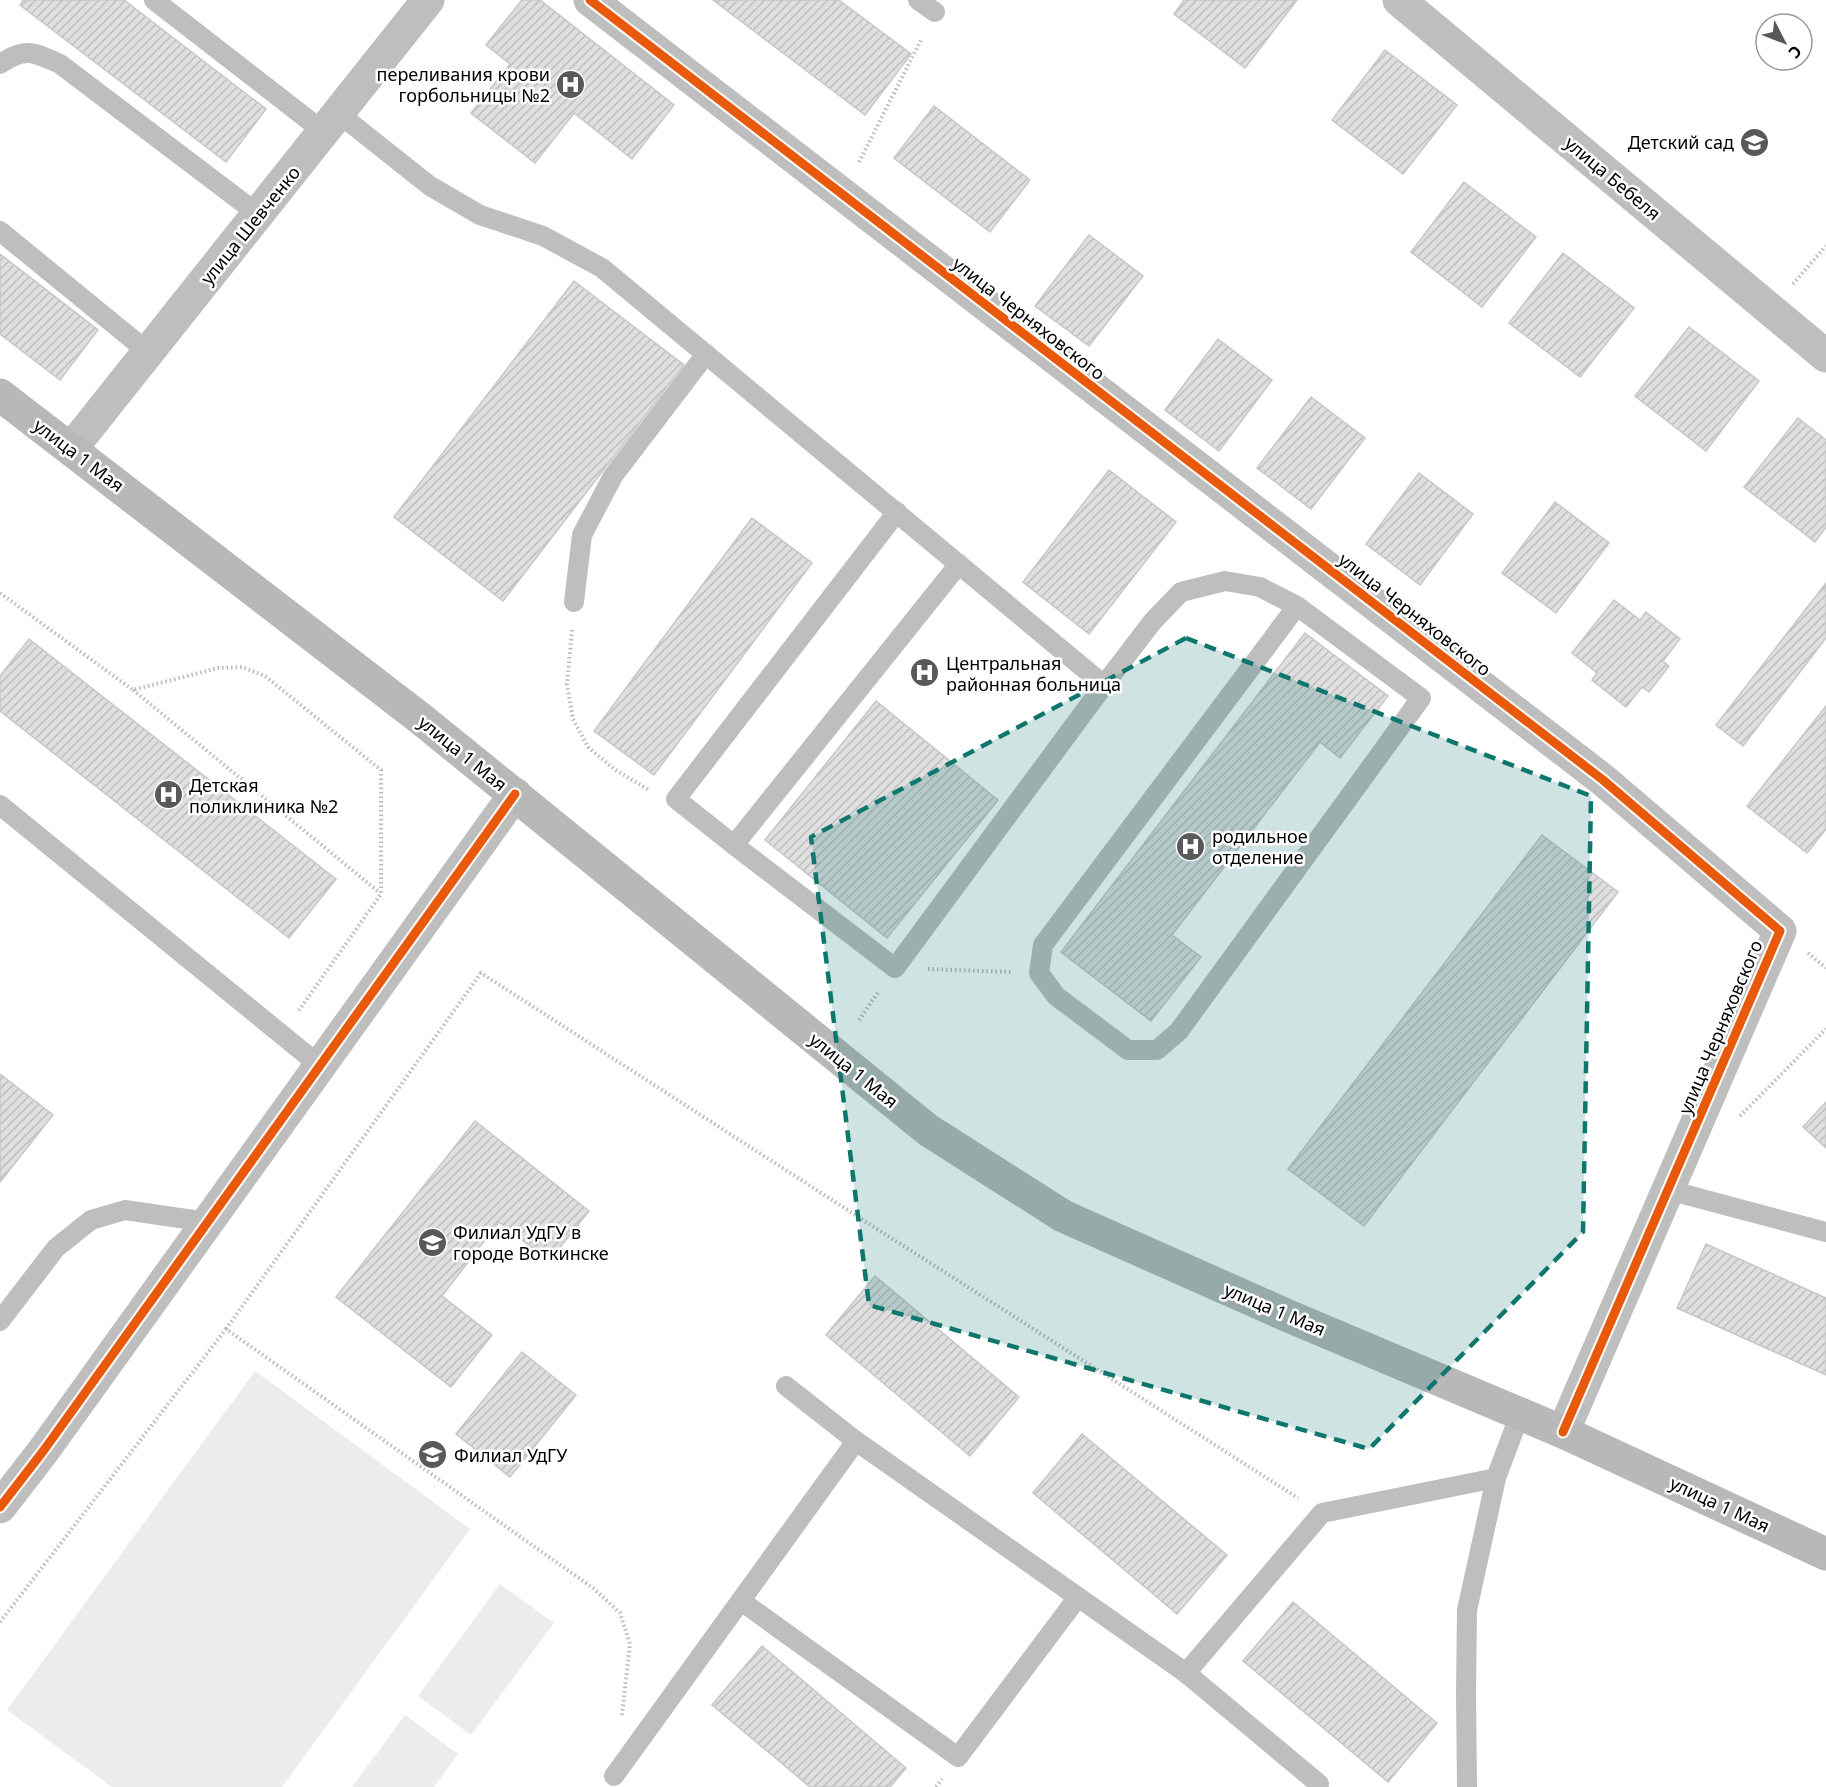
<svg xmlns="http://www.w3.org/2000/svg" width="1826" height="1787" font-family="'Noto Sans',sans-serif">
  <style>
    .park { fill: #ececec }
    .building { fill: url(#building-hatch); stroke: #c7c7c7; stroke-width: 1.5 }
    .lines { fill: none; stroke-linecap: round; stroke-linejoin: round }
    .path { stroke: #b9b9b9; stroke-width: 4; stroke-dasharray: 1.5 3; stroke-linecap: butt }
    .lane { stroke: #bebebe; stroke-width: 20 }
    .street { stroke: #bebebe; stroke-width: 33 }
    .secondary { stroke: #b8b8b8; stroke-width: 33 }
    .cycleway-casing { stroke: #fff; stroke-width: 13 }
    .cycleway { stroke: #e8590c; stroke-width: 9 }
    .marked { fill: #0f766e; fill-opacity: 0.2; stroke: #0f766e; stroke-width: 4.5; stroke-dasharray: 12 8; stroke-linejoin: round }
    .labels { text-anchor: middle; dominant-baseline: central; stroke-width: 5; stroke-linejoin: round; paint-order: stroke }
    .poi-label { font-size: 18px; fill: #000; stroke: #fff; text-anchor: start }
    .street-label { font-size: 18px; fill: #000; stroke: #fff }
  </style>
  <defs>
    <pattern id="building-hatch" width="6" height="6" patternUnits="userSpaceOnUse" patternTransform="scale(1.5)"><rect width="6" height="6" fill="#dfdfdf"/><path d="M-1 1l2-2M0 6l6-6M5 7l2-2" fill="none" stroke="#bebebe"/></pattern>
  </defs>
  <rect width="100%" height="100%" fill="#fff"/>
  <g class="park">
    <path d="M255 1371 470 1529 282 1787H112L7 1710Z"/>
    <path d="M500 1584 554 1623 471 1735 418 1696Z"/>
    <path d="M405 1715 458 1754 434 1787H352Z"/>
  </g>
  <g class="building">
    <path d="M23 0H124L266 109 226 162 20 5Z"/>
    <path d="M522 0H540L674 105 632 159 574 113 535 163 471 113 510 64 486 45Z"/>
    <path d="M713 0H839L911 54 865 115Z"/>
    <path d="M1184 0H1297L1245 68 1174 14Z"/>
    <path d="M1385 50 1457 105 1403 174 1332 120Z"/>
    <path d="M934 106 1030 180 990 232 894 158Z"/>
    <path d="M1464 182 1536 237 1482 307 1411 252Z"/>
    <path d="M1089 235 1143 276 1089 346 1035 306Z"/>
    <path d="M1563 253 1634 308 1580 377 1509 323Z"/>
    <path d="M0 254 98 330 60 380 0 334Z"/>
    <path d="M574 281 684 365 503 601 394 517Z"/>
    <path d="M1689 327 1759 381 1706 451 1635 396Z"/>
    <path d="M1218 339 1272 380 1219 451 1165 410Z"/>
    <path d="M1311 397 1365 438 1311 509 1257 468Z"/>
    <path d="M1798 418 1826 440V527L1815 542 1744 487Z"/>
    <path d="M1109 470 1176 522 1089 634 1023 582Z"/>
    <path d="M1419 473 1473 514 1420 585 1366 544Z"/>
    <path d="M1555 502 1609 543 1556 613 1502 573Z"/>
    <path d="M752 518 812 563 654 775 594 731Z"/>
    <path d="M1826 583V638L1743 746 1716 725Z"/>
    <path d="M1614 600 1640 620 1646 612 1680 639 1663 661 1669 666 1649 692 1642 687 1626 707 1592 680 1597 673 1572 653Z"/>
    <path d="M1305 633 1388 696 1340 758 1320 742 1172 935 1201 957 1151 1021 1061 952Z"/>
    <path d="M29 639 336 879 289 938 0 711V676Z"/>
    <path d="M876 701 998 800 887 938 765 840Z"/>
    <path d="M1826 706V829L1807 853 1747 806Z"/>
    <path d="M1542 835 1618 892 1364 1226 1288 1169Z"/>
    <path d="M0 1074 53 1115 0 1182Z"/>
    <path d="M1826 1102V1148L1803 1127Z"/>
    <path d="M475 1121 589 1211 549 1261 499 1222 442 1296 492 1335 451 1387 336 1297Z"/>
    <path d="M1706 1244 1826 1298V1375L1677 1308Z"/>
    <path d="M875 1276 1019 1397 970 1456 826 1335Z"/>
    <path d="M522 1352 576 1395 510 1477 456 1434Z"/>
    <path d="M1082 1434 1227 1555 1177 1614 1033 1493Z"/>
    <path d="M1293 1602 1437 1723 1388 1782 1243 1661Z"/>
    <path d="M762 1646 906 1768 890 1787H810L712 1705Z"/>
  </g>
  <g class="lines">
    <g class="path">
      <path d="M859 162 922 38"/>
      <path d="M1793 284 1826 246"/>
      <path d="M0 593 133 690 218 668 242 667 265 676 381 770V894L297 1013"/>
      <path d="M572 630 567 685 573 719 588 747 614 769 649 790"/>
      <path d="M133 690 380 893"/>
      <path d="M1808 953 1826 968"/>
      <path d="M928 969 1011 972"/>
      <path d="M859 1020 879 991"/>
      <path d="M1740 1116 1826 1029"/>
      <path d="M226 1329 481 973 863 1220 1298 1498"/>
      <path d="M0 1622 226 1329 593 1588 620 1613 630 1644 622 1715"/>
      <path d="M936 1787 942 1779"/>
    </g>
    <g class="lane">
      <path d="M154 0 324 132"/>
      <path d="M918 0 935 12"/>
      <path d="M0 64C25 47 34 52 60 64L258 214"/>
      <path d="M338 113 430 186 480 215 543 236 602 268 1104 685 1153 621 1181 592 1225 581 1260 587 1297 606 1421 698 1179 1031 1157 1050H1128L1056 996 1039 973 1043 945 1297 606"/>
      <path d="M0 231 148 352"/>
      <path d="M959 564 734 845 895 968 1104 685"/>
      <path d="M574 602 582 535 613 476 706 354"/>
      <path d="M0 805 319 1065"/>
      <path d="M734 845 676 799 897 512"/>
      <path d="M1668 1190 1826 1232"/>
      <path d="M0 1321 56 1248 91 1220 125 1210 207 1222"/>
      <path d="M786 1386 856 1441 1186 1673 1322 1513 1496 1478"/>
      <path d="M741 1601 958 1757 1078 1597"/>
      <path d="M1186 1673 1319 1784"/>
      <path d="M614 1776 856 1441"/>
      <path d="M1467 1787 1466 1692 1467 1610 1496 1478 1520 1414"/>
    </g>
    <g class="street">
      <path d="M590 0 1603 780 1780 931 1563 1432"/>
      <path d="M1399 0 1826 356"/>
      <path d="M71 449 428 0"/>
      <path d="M0 1507 44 1450 515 794"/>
    </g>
    <path class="secondary" d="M0 395 421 719 928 1130 1063 1216 1286 1315 1563 1432 1826 1554"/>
    <defs>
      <g id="cycleway">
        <path d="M590 0 1603 780 1780 931 1563 1432"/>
        <path d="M0 1507 44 1450 515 794"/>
      </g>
    </defs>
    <use href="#cycleway" class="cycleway-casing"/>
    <use href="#cycleway" class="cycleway"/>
  </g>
  <path class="marked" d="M1186 638 1591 796 1583 1232 1369 1449 869 1305 811 837Z"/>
  <defs>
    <symbol id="hospital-disc" viewBox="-11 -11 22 22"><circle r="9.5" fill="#595959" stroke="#fff"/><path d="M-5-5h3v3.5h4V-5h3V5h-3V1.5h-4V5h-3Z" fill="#fff"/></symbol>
    <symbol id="school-disc" viewBox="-11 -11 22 22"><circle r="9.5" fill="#595959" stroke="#fff"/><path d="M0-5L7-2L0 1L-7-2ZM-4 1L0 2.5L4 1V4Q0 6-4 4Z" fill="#fff"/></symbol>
    <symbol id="university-disc" viewBox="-11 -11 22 22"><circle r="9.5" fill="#595959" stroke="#fff"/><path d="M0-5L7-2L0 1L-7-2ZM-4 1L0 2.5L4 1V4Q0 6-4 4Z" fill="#fff"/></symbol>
  </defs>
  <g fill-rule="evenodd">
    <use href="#hospital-disc" x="554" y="68" width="33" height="33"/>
    <use href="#school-disc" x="1738" y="126" width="33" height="33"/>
    <use href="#hospital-disc" x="908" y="656" width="33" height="33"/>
    <use href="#hospital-disc" x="152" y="778" width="33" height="33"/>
    <use href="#hospital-disc" x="1174" y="830" width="33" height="33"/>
    <use href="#university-disc" x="416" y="1226" width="33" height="33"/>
    <use href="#university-disc" x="416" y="1438" width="33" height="33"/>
  </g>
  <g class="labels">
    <g class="poi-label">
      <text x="550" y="74" text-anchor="end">переливания крови<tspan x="550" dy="21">горбольницы №2</tspan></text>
      <text x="1734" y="142" text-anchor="end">Детский сад</text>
      <text x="946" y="663">Центральная<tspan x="946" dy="21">районная больница</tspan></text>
      <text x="189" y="785">Детская<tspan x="189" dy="21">поликлиника №2</tspan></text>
      <text x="1212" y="836">родильное<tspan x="1212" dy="21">отделение</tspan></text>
      <text x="453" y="1232">Филиал УдГУ в<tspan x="453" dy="21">городе Воткинске</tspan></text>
      <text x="454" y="1455">Филиал УдГУ</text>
    </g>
    <g class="street-label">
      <text transform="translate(1613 178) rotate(40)">улица Бебеля</text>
      <text transform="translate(250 225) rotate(-51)">улица Шевченко</text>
      <text transform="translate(1029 318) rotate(38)">улица Черняховского</text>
      <text transform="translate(79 455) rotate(37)">улица 1 Мая</text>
      <text transform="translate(1415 614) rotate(38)">улица Черняховского</text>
      <text transform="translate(463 753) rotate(39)">улица 1 Мая</text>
      <text transform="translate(1720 1027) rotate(-67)">улица Черняховского</text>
      <text transform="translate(854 1070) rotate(39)">улица 1 Мая</text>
      <text transform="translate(1275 1309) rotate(23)">улица 1 Мая</text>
      <text transform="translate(1720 1504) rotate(25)">улица 1 Мая</text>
    </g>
  </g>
  <g transform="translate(1784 42) rotate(132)"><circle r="28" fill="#ffffff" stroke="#999999" stroke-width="1.5"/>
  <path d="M0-4.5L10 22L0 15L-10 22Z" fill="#595959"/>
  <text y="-9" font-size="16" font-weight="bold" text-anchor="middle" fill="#000000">С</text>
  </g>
</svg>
